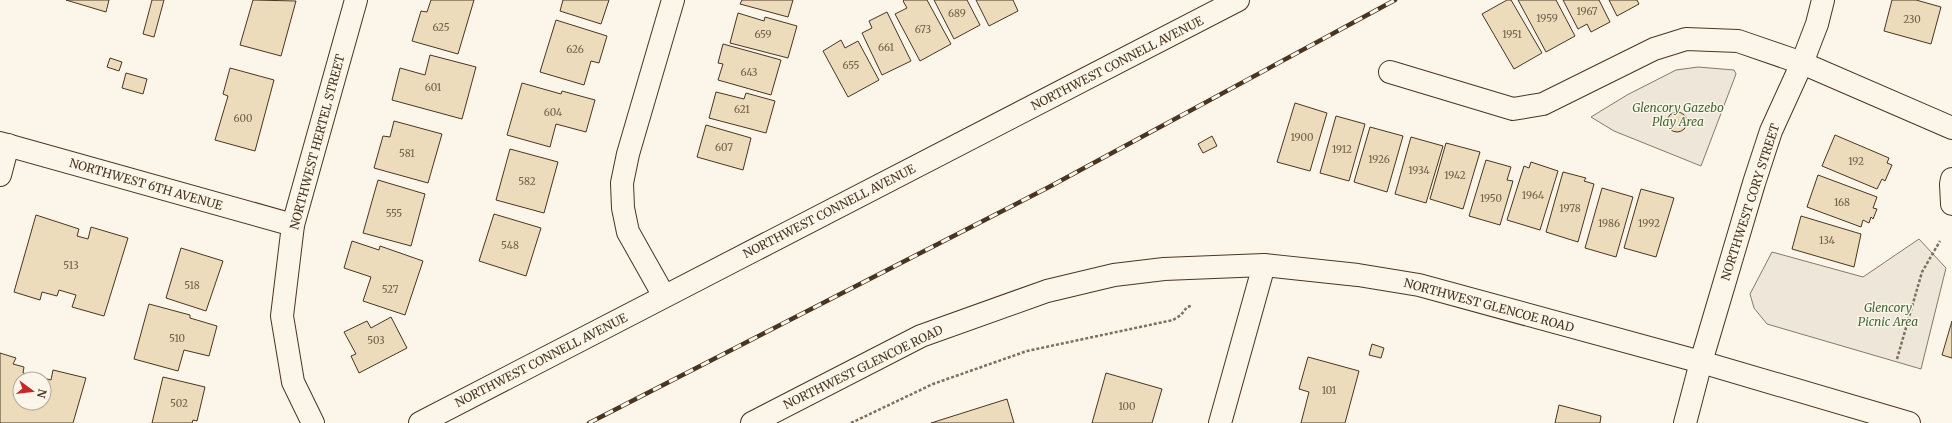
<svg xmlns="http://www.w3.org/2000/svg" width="1952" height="423" font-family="Merriweather,serif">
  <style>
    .green { fill: #ede6d9; stroke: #887966 }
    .building { fill: #ecdcbc; stroke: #4a3520; fill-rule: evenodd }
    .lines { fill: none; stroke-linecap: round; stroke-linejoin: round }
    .street-casing { stroke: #4a3520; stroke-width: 24 }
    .secondary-casing { stroke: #4a3520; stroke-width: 24 }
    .primary-casing { stroke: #4a3520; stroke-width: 24 }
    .path { stroke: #7f6f5c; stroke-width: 2.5; stroke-dasharray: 3 2; stroke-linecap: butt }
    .street { stroke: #fbf6e9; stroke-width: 22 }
    .secondary { stroke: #fbf6e9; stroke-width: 22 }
    .primary { stroke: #fbf6e9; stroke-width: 22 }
    .rail-casing { stroke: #4a3520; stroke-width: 4.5 }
    .rail { stroke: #fbf6e9; stroke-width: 3; stroke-dasharray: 9; stroke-linecap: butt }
    .labels { text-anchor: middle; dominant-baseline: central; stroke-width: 3; stroke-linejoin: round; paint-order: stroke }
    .number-label { font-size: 10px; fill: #725f47 }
    .street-label { font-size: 12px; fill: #4a3520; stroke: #fbf6e9 }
    .park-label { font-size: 12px; font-style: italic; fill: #436837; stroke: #fbf6e9 }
  </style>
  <rect width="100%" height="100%" fill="#fbf6e9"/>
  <g class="green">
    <path d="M1698 67 1734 70 1736 74 1701 166 1614 131 1591 117 1627 95 1676 70Z"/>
    <path d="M1919 239 1946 268 1921 369 1767 324 1754 308 1750 294 1772 252 1863 277Z"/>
  </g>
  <g class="building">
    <path d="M66 0H109L106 12Z"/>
    <path d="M152 0H164L154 37 143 34Z"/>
    <path d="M253 0 296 1 281 56 240 45Z"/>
    <path d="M431 0H474L458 54 412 41 421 11 427 12Z"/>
    <path d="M563 0H609L601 24 560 11Z"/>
    <path d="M742 0H793L788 17 740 4Z"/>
    <path d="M927 0 951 44 920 61 895 14 907 8 903 1 904 0Z"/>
    <path d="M934 0H967L980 25 954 39Z"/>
    <path d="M976 0H1013L1018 11 989 26Z"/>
    <path d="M1507 0H1511L1542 53 1514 69 1482 14Z"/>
    <path d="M1518 0H1556L1575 36 1546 52Z"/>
    <path d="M1563 0H1599L1610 22 1591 32 1587 24 1578 29Z"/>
    <path d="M1609 0H1637L1639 4 1617 16Z"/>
    <path d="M1892 0H1916L1941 7 1931 44 1884 31Z"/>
    <path d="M887 12 911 61 882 75 862 33 872 28 869 21Z"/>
    <path d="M738 13 764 21 765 17 797 26 788 58 730 43Z"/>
    <path d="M556 20 607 36 599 63 591 61 584 85 540 72Z"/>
    <path d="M841 40 845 48 858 41 879 80 848 97 823 51Z"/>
    <path d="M723 44 781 60 771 95 718 80 723 64 718 63Z"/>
    <path d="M430 55 476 67 462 119 392 100 400 68 425 75Z"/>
    <path d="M110 58 122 62 119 71 107 67Z"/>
    <path d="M230 68 274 80 255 151 215 140 228 96 223 94Z"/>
    <path d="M126 73 147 79 143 94 122 88Z"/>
    <path d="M522 83 561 94 562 91 595 100 586 132 556 124 550 147 507 135Z"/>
    <path d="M716 92 744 99 746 93 775 101 766 133 709 118Z"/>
    <path d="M1295 103 1327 113 1310 171 1277 162Z"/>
    <circle cx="1677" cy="122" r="10"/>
    <path d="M1336 116 1365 124 1349 181 1320 173Z"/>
    <path d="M394 121 442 134 428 183 374 168 383 136 390 137Z"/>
    <path d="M706 125 751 138 743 170 697 157Z"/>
    <path d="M1370 127 1403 136 1387 192 1354 182Z"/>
    <path d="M1835 135 1889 158 1887 163 1892 165 1885 181 1882 179 1877 189 1822 166Z"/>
    <path d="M1212 136 1217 146 1203 153 1198 144Z"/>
    <path d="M1411 137 1443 146 1426 203 1395 194Z"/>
    <path d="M1446 143 1480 152 1463 209 1430 199Z"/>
    <path d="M510 149 558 162 544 213 496 200Z"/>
    <path d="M1486 160 1511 167 1507 180 1513 181 1500 225 1469 216Z"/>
    <path d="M1531 162 1558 171 1540 230 1507 220 1524 166 1529 168Z"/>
    <path d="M1563 172 1586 178 1584 181 1594 184 1578 242 1546 232Z"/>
    <path d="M1818 175 1877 197 1873 208 1877 209 1873 219 1871 217 1869 223 1863 220 1861 227 1807 207Z"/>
    <path d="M378 180 425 194 411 246 363 233Z"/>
    <path d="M1602 188 1633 197 1616 257 1585 248Z"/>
    <path d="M1641 189 1674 198 1656 257 1624 248Z"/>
    <path d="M494 214 541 228 526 276 479 261Z"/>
    <path d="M36 215 79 229 77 236 88 239 91 227 128 238 104 316 72 307 76 295 59 290 57 296 42 292 40 300 14 292Z"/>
    <path d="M1801 216 1861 234 1854 267 1792 249Z"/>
    <path d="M352 241 379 250 380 246 423 261 405 315 363 301 371 277 344 268Z"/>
    <path d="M181 248 223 261 206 311 166 298Z"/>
    <path d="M149 304 190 315V318L217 326 209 356 184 350 178 371 134 359Z"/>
    <path d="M391 317 407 348 359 373 351 356 356 354 344 332 367 321 371 328Z"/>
    <path d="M1952 321V358L1942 355Z"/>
    <path d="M1372 344 1384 348 1381 358 1369 355Z"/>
    <path d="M0 353 16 358 13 364 24 367 23 373 51 380 53 370 86 378 73 423H0ZM20 379H44V403H20Z"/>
    <path d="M1308 357 1359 371 1345 423H1301L1309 392 1299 389Z"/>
    <path d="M1106 373 1162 389 1152 423H1092Z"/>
    <path d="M163 377 205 387 197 421 193 420 192 423H152Z"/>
    <path d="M1007 399 1014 423H931Z"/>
    <path d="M1559 405 1601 416 1600 423H1555Z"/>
  </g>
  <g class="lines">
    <defs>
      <g id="street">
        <path d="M1390 72 1513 109 1543 104 1654 49 1686 39 1738 41 1802 63 1952 128"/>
        <path d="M0 143 293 225"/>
        <path d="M0 175 8 145"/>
        <path d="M1952 179 1951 184 1952 204"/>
        <path d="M664 296 628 232 623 208 622 183 628 154 673 0"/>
        <path d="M313 423 293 382 282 316 293 225 356 0"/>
        <path d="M1220 423 1264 265"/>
        <path d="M1685 423 1701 362"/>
      </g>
      <g id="secondary">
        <path d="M1701 362 1754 183 1771 131 1802 63 1817 24 1823 0"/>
        <path d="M420 423 1238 0"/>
      </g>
      <path id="primary" d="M752 423 921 336 1047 291 1114 275 1164 269 1264 265 1358 275 1419 285 1701 362 1909 423"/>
    </defs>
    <use href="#street" class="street-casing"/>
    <use href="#secondary" class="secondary-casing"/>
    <use href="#primary" class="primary-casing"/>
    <g class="path">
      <path d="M1897 359 1922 272 1940 241"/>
      <path d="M851 423 933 384 1027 351 1173 320 1181 315 1187 307 1191 306"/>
    </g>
    <use href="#street" class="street"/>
    <use href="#secondary" class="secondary"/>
    <use href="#primary" class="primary"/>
    <defs>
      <path id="rail" d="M589 423 1049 187 1395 0"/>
    </defs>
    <use href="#rail" class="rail-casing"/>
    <use href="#rail" class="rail"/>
  </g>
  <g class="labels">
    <g class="number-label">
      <text x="1587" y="11">1967</text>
      <text x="957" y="13">689</text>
      <text x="1547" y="18">1959</text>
      <text x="1912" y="19">230</text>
      <text x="441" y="27">625</text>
      <text x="923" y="29">673</text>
      <text x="763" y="34">659</text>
      <text x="1512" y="34">1951</text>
      <text x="886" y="47">661</text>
      <text x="575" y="49">626</text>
      <text x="851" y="65">655</text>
      <text x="749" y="72">643</text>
      <text x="433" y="87">601</text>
      <text x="742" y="109">621</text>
      <text x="553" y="112">604</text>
      <text x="243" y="118">600</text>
      <text x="1302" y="137">1900</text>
      <text x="724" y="147">607</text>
      <text x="1342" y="149">1912</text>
      <text x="407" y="153">581</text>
      <text x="1379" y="159">1926</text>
      <text x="1856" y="161">192</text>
      <text x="1419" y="170">1934</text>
      <text x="1455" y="175">1942</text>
      <text x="527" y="181">582</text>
      <text x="1533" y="195">1964</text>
      <text x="1491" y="198">1950</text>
      <text x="1842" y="202">168</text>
      <text x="1570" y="208">1978</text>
      <text x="394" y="213">555</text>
      <text x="1609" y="223">1986</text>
      <text x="1649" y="223">1992</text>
      <text x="1827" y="240">134</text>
      <text x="510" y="245">548</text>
      <text x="71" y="265">513</text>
      <text x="192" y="285">518</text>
      <text x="390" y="289">527</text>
      <text x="177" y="338">510</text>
      <text x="376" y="340">503</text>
      <text x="1329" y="390">101</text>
      <text x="179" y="403">502</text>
      <text x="1127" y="406">100</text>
    </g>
    <g class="street-label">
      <text transform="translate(1117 63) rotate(-27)">NORTHWEST CONNELL AVENUE</text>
      <text transform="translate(317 142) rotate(-75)">NORTHWEST HERTEL STREET</text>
      <text transform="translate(146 184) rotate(16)">NORTHWEST 6TH AVENUE</text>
      <text transform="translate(1750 202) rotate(-72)">NORTHWEST CORY STREET</text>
      <text transform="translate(829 211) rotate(-27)">NORTHWEST CONNELL AVENUE</text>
      <text transform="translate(1489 305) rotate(15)">NORTHWEST GLENCOE ROAD</text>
      <text transform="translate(541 360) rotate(-27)">NORTHWEST CONNELL AVENUE</text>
      <text transform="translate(863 367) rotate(-26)">NORTHWEST GLENCOE ROAD</text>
    </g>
    <g class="park-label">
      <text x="1678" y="107">Glencory Gazebo<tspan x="1678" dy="14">Play Area</tspan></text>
      <text x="1888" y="307">Glencory<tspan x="1888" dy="14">Picnic Area</tspan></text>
    </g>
  </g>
  <g transform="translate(32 391) rotate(105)"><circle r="19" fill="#fbf6e9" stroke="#b4a999"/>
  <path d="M0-3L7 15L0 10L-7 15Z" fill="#c62828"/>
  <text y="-6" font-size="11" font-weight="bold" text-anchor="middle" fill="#4a3520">N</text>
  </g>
</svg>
